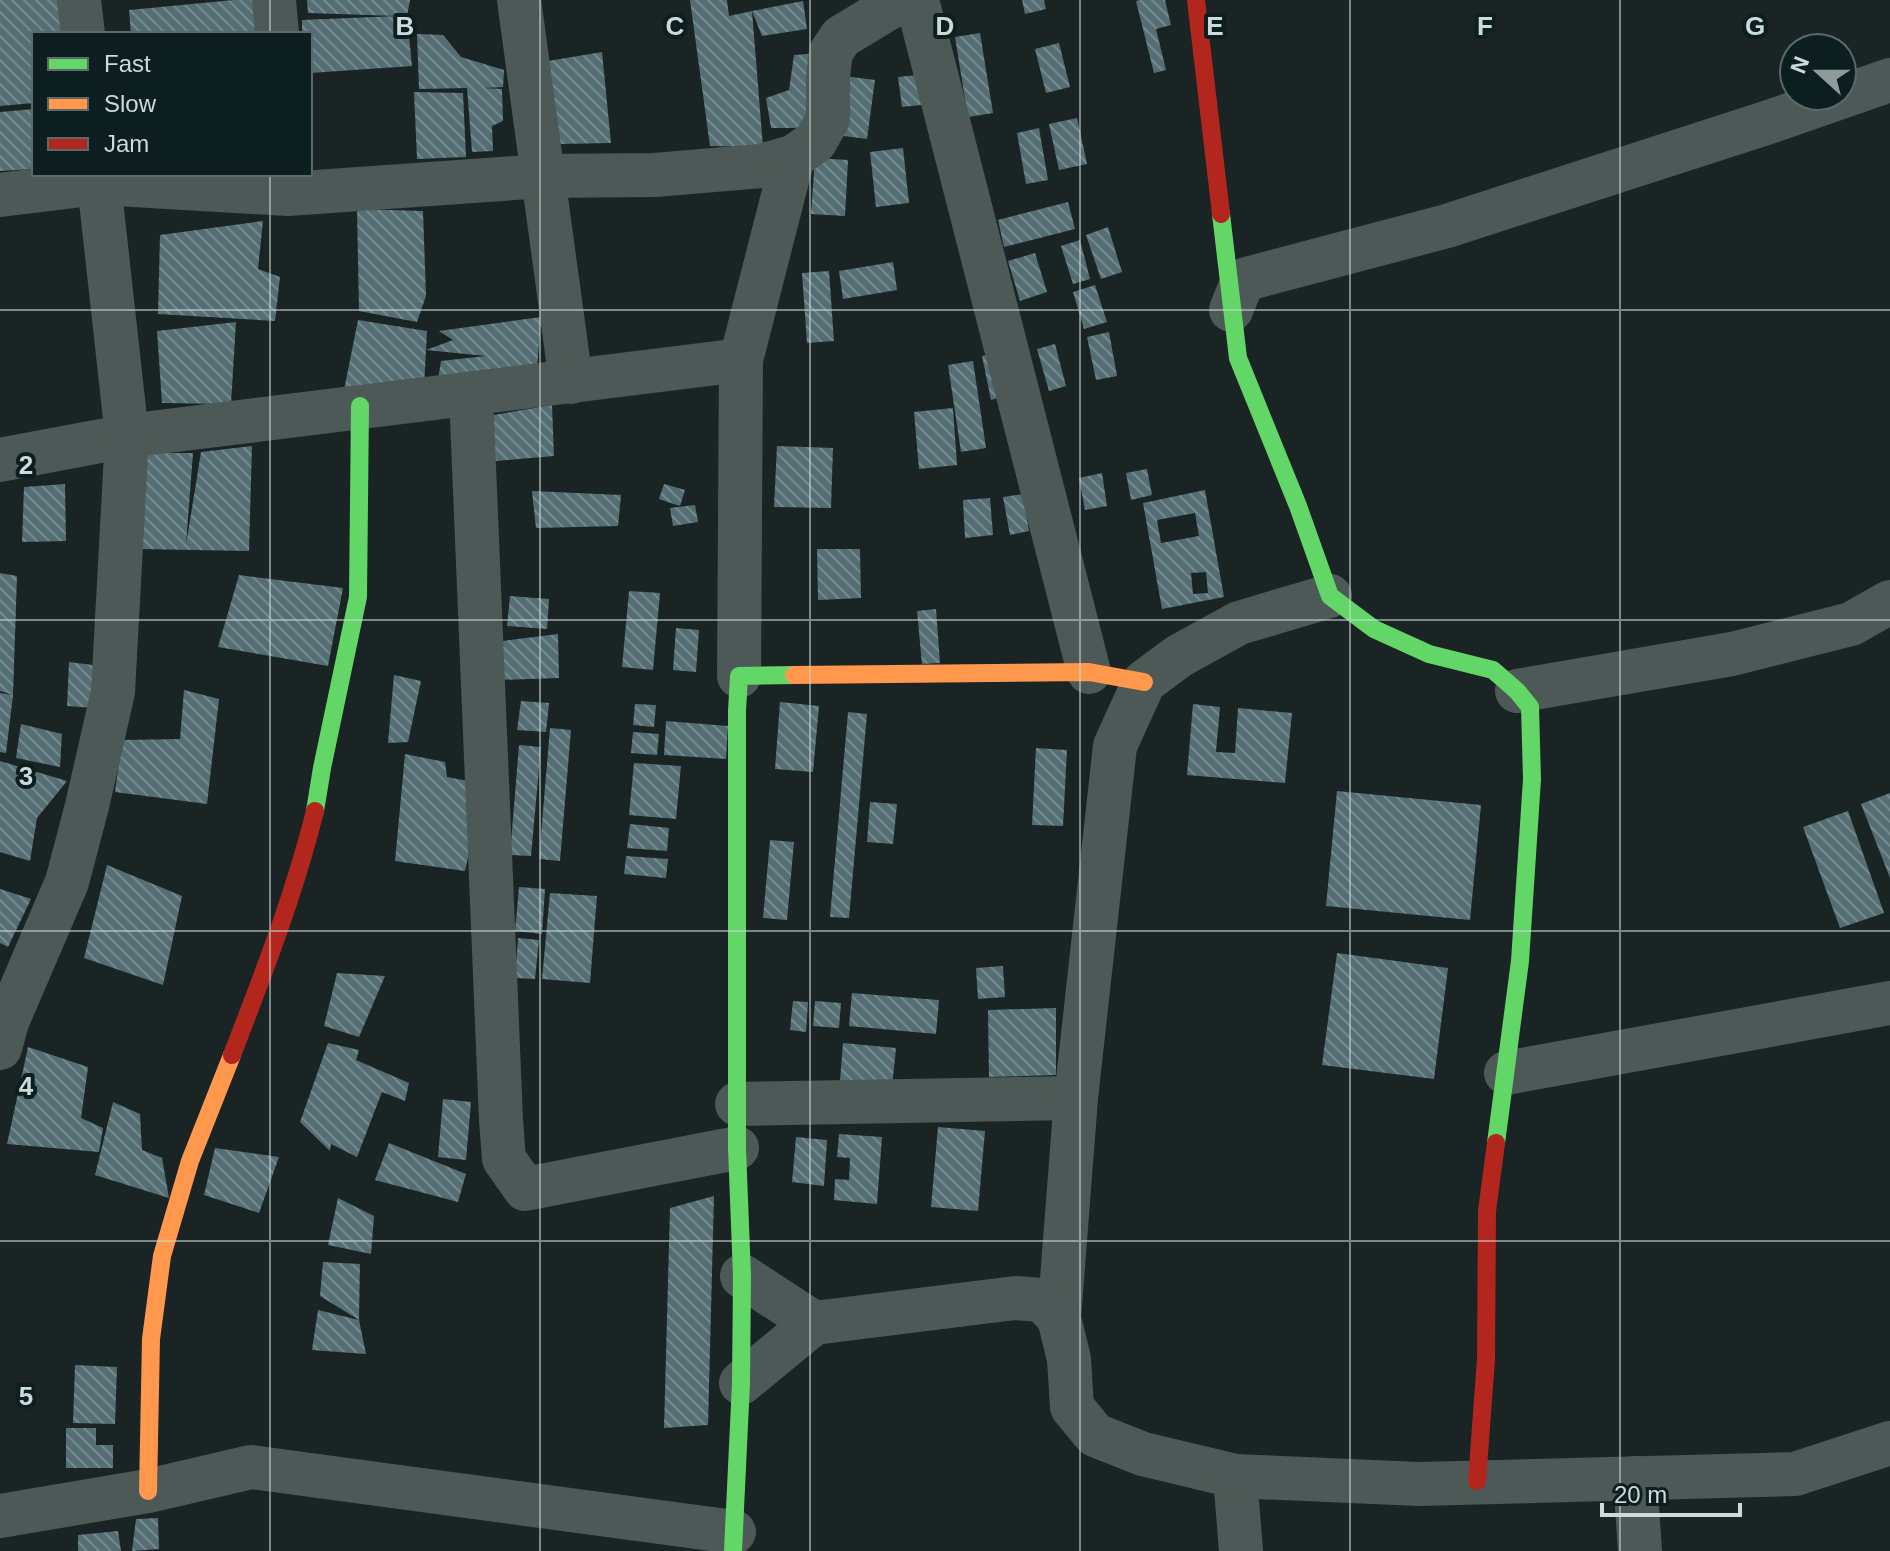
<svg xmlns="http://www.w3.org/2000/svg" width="1890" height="1551" font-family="Arial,sans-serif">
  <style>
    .building { fill: url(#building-back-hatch); fill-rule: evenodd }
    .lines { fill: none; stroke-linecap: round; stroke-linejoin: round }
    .street { stroke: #4c5956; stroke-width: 44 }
    .fast { stroke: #63d668; stroke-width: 18 }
    .slow { stroke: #ff974d; stroke-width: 18 }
    .jam { stroke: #b3261e; stroke-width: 18 }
    .grid { fill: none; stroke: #ced9d9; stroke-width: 2; stroke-opacity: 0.55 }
    .grid-label { font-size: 26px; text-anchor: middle; font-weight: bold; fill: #ced9d9; stroke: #0c1e1f; stroke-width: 8; stroke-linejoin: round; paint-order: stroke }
  </style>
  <defs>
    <pattern id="building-back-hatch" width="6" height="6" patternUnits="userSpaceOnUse" patternTransform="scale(2)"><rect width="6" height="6" fill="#556e74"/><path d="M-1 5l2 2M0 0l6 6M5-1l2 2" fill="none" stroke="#74898e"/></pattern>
  </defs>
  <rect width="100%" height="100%" fill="#1a2424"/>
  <g class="building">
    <path d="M0 0H62L66 34H34V103L0 106Z"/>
    <path d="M234 0H253L259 34H131L129 10Z"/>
    <path d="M307 0H410L407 16 412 66 310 73V34H302V20L398 16 308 13Z"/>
    <path d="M690 0H727L729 16 752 11 803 1 807 29 762 36 752 11 763 147 710 146Z"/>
    <path d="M1022 0H1044L1046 9 1025 14Z"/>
    <path d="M1140 0H1165L1171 25 1156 29 1166 70 1154 73 1136 1Z"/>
    <path d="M980 33 993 113 968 117 955 37Z"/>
    <path d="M417 34 443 35 461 57 504 70 503 87 483 88 502 89 503 121 492 126 493 151 472 152 467 88 419 89Z"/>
    <path d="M1059 43 1070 87 1046 93 1035 49Z"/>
    <path d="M602 52 611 143 560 144 548 61Z"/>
    <path d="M821 53 813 128H771L766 98 789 90 794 55Z"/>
    <path d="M927 74 931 104 902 107 898 77Z"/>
    <path d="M844 76 875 80 867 139 836 135Z"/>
    <path d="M414 92 463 93 466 157 417 159Z"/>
    <path d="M34 109V169L0 171V112Z"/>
    <path d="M1077 118 1087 164 1059 170 1049 124Z"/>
    <path d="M1039 128 1048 180 1026 184 1017 133Z"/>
    <path d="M903 148 909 203 876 207 870 152Z"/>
    <path d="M815 158 848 160 845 216 811 214Z"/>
    <path d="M1068 202 1075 229 1004 247 998 220Z"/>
    <path d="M357 209 423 211 426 296 417 322 359 311Z"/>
    <path d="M263 221 258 269 280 277 275 321 158 314 160 235Z"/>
    <path d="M1108 227 1122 272 1101 279 1086 235Z"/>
    <path d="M1080 240 1090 279 1073 284 1061 246Z"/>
    <path d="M1035 253 1047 292 1020 301 1008 261Z"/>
    <path d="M893 262 897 290 843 299 839 271Z"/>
    <path d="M829 271 834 341 807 343 802 273Z"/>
    <path d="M1095 285 1107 322 1084 329 1073 292Z"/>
    <path d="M541 317 536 382 437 386 441 361 486 356 426 350 453 340 439 331Z"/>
    <path d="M358 320 427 331 424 388 342 400Z"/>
    <path d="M236 322 231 404 162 403 157 331Z"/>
    <path d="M1109 332 1117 376 1096 380 1087 337Z"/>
    <path d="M1055 344 1066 386 1049 391 1037 349Z"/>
    <path d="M1004 351 1013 394 991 400 982 356Z"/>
    <path d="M973 361 986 448 961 452 948 365Z"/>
    <path d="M552 405 554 456 485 462 488 416Z"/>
    <path d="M953 408 957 465 919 469 914 412Z"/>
    <path d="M252 446 249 551 139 549 143 453H193L186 545 201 452Z"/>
    <path d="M777 446 833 448 831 508 774 507Z"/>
    <path d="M1147 469 1152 495 1131 500 1126 473Z"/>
    <path d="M1102 473 1107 506 1085 510 1079 478Z"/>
    <path d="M65 484 66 541 22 542 24 487Z"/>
    <path d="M664 484 685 490 680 506 659 499Z"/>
    <path d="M1205 490 1224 597 1162 609 1143 503ZM1195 513 1199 536 1161 543 1157 520ZM1206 572 1208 593 1193 594 1191 573Z"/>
    <path d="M532 491 621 495 618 526 536 528Z"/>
    <path d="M1023 494 1029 531 1010 535 1003 497Z"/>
    <path d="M990 498 993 535 965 538 963 500Z"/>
    <path d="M695 505 698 522 673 526 670 508Z"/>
    <path d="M817 549H860L861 598 818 600Z"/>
    <path d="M0 573 17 576 13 695 0 691Z"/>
    <path d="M239 575 343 588 328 666 218 647Z"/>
    <path d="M629 591 660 593 653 670 622 667Z"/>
    <path d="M510 596 549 599 547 629 507 626Z"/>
    <path d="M936 609 940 663 922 664 917 611Z"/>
    <path d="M676 628 699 630 696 672 673 670Z"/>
    <path d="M558 634 559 678 498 680 503 641Z"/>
    <path d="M69 662 101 666 95 708 67 706Z"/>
    <path d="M394 675 421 681 408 742 388 743Z"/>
    <path d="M184 690 219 699 207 804 115 792 122 740 180 739Z"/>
    <path d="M0 693 13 695 6 753 0 752Z"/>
    <path d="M521 701 549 703 546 732 517 730Z"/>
    <path d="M780 702 819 706 813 772 775 769Z"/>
    <path d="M635 704 656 705 654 727 633 725Z"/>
    <path d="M1193 704 1220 707 1216 752 1235 753 1238 708 1292 713 1285 783 1187 775Z"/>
    <path d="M848 712 867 714 849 918 830 917Z"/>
    <path d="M666 721 728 726 726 759 664 755Z"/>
    <path d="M21 724 62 734 60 767 16 758Z"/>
    <path d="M550 728 571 730 560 861 539 859Z"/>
    <path d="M633 732 659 734 657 755 631 753Z"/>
    <path d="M519 745 541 747 531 856 510 855Z"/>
    <path d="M1036 748 1067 750 1063 826 1032 825Z"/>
    <path d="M405 754 445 762 447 777 484 784 465 871 395 861Z"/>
    <path d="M0 761 67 781 37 818 30 861 0 852Z"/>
    <path d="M634 763 681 766 676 819 629 815Z"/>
    <path d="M1337 791 1481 805 1470 920 1326 906Z"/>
    <path d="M1890 793V878L1861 804Z"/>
    <path d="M870 802 897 804 893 844 867 842Z"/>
    <path d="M1848 811 1884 913 1840 928 1803 827Z"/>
    <path d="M630 824 669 828 667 851 627 848Z"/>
    <path d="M770 840 794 842 787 920 763 918Z"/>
    <path d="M626 856 668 859 666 878 624 874Z"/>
    <path d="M107 865 182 896 163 985 84 958Z"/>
    <path d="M519 887 545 889 542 934 515 931Z"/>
    <path d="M0 889 31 899 8 947 0 943Z"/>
    <path d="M550 893 597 896 590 983 542 979Z"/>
    <path d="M518 938 539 940 535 979 515 978Z"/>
    <path d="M1337 953 1448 968 1434 1079 1322 1065Z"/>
    <path d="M1003 966 1005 997 978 999 976 968Z"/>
    <path d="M337 973 385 976 359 1037 324 1026Z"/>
    <path d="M852 993 939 1000 936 1034 849 1026Z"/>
    <path d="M793 1001 808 1002 806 1032 790 1030Z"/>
    <path d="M815 1001 841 1003 839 1028 813 1026Z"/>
    <path d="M1056 1008V1075L989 1077 988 1010Z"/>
    <path d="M328 1043 359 1050 356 1060 409 1083 405 1101 382 1092 357 1157 331 1144 330 1151 300 1122Z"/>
    <path d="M843 1043 896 1048 892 1086 840 1081Z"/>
    <path d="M28 1047 88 1067 81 1118 103 1128 99 1152 7 1144Z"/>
    <path d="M443 1099 471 1102 466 1160 438 1157Z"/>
    <path d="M113 1102 140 1114 142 1150 162 1158 169 1198 95 1175Z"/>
    <path d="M938 1127 985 1131 978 1211 931 1207Z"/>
    <path d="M839 1134 882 1137 877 1204 834 1200 835 1179 849 1180 850 1158 837 1157Z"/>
    <path d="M796 1137 827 1140 824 1186 792 1182Z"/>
    <path d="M389 1143 466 1174 458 1202 375 1180Z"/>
    <path d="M215 1148 279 1157 259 1213 204 1195Z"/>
    <path d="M714 1196 708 1425 664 1428 670 1208Z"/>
    <path d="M338 1198 374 1216 371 1254 328 1245Z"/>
    <path d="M323 1262 360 1264 359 1320 366 1354 312 1350 318 1310 359 1320 320 1296Z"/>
    <path d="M75 1365 117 1367 115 1424 73 1423Z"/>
    <path d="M66 1428H96V1445H113V1468H66Z"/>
    <path d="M158 1518 159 1549 132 1551 136 1519Z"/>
    <path d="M118 1531 121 1551H78V1535Z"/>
  </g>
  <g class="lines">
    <g class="street">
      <path d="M79 0 83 34"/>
      <path d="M274 0 277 34"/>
      <path d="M519 0 571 382"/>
      <path d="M917 0 1089 672"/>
      <path d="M0 195 99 183 288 194 543 176 655 175 761 166 793 157 815 142 828 119V76L831 52 841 37 902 0"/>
      <path d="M1231 310 1243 280 1447 226 1769 122 1890 80"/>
      <path d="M741 360 793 157"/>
      <path d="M471 394 501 1120 504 1159 525 1189 737 1148"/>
      <path d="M0 460 127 436 741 360 739 676"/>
      <path d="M1517 691 1732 654 1851 624 1890 602"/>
      <path d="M0 1048 7 1022 67 882 87 806 113 692 127 436 98 174"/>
      <path d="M1506 1073 1890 1003"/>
      <path d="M737 1104 1076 1098"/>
      <path d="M742 1276 814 1323"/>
      <path d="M1059 1318 1076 1098 1115 746 1144 682 1179 656 1239 623 1330 596"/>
      <path d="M741 1383 814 1323 1015 1298 1042 1300 1059 1318 1069 1359 1072 1407 1095 1435 1143 1454 1235 1476 1241 1551"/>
      <path d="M1235 1476 1419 1484 1795 1474 1890 1443"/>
      <path d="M1635 1478 1640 1551"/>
      <path d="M0 1516 148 1491 251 1467 734 1532"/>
    </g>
    <g class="fast">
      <path d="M1221 214 1238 358 1298 506 1330 596 1374 629 1429 654 1493 670 1517 691 1530 707 1532 779 1520 961 1496 1143"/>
      <path d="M315 811 322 768 358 597 360 406"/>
      <path d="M733 1551 741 1383 742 1276 737 1148V711L739 676 794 675"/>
    </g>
    <g class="slow">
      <path d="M794 675 1089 672 1144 682"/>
      <path d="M148 1491 151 1339 162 1256 190 1161 232 1055"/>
    </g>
    <g class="jam">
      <path d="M1196 0 1221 214"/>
      <path d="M232 1055C263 975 294 895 315 811"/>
      <path d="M1477 1481 1486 1359 1487 1211 1496 1143"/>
    </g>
  </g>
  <path class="grid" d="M270 0V34M540 0V1551M810 0V1551M1080 0V1551M1350 0V1551M1620 0V1551M270 174V1551M0 310H1890M0 620H1890M0 931H1890M0 1241H1890"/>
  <g class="grid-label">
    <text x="405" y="35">B</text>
    <text x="675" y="35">C</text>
    <text x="945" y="35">D</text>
    <text x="1215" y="35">E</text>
    <text x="1485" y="35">F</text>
    <text x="1755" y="35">G</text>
    <text x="26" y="474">2</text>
    <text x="26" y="785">3</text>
    <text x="26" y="1095">4</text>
    <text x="26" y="1405">5</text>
  </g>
  <rect x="32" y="32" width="280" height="144" fill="#0c1e1f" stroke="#5a6969" stroke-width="2"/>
  <rect x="48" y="58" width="40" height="12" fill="#63d668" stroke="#5a6969" stroke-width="2"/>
  <text x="104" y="72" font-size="24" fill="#ced9d9">Fast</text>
  <rect x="48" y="98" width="40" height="12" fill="#ff974d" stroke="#5a6969" stroke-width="2"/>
  <text x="104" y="112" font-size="24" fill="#ced9d9">Slow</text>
  <rect x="48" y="138" width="40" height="12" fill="#b3261e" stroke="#5a6969" stroke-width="2"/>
  <text x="104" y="152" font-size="24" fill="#ced9d9">Jam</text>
  <g transform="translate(1818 72) rotate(291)"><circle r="38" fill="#0c1e1f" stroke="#5a6969" stroke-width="2"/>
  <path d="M0-6L14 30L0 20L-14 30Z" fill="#8f9a9a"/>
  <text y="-12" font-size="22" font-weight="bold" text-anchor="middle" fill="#ced9d9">N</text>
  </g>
  <path d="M1602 1503v12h138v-12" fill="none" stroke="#ced9d9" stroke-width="4"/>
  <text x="1614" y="1503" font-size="24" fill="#ced9d9" stroke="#0c1e1f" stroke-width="6" paint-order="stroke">20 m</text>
</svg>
